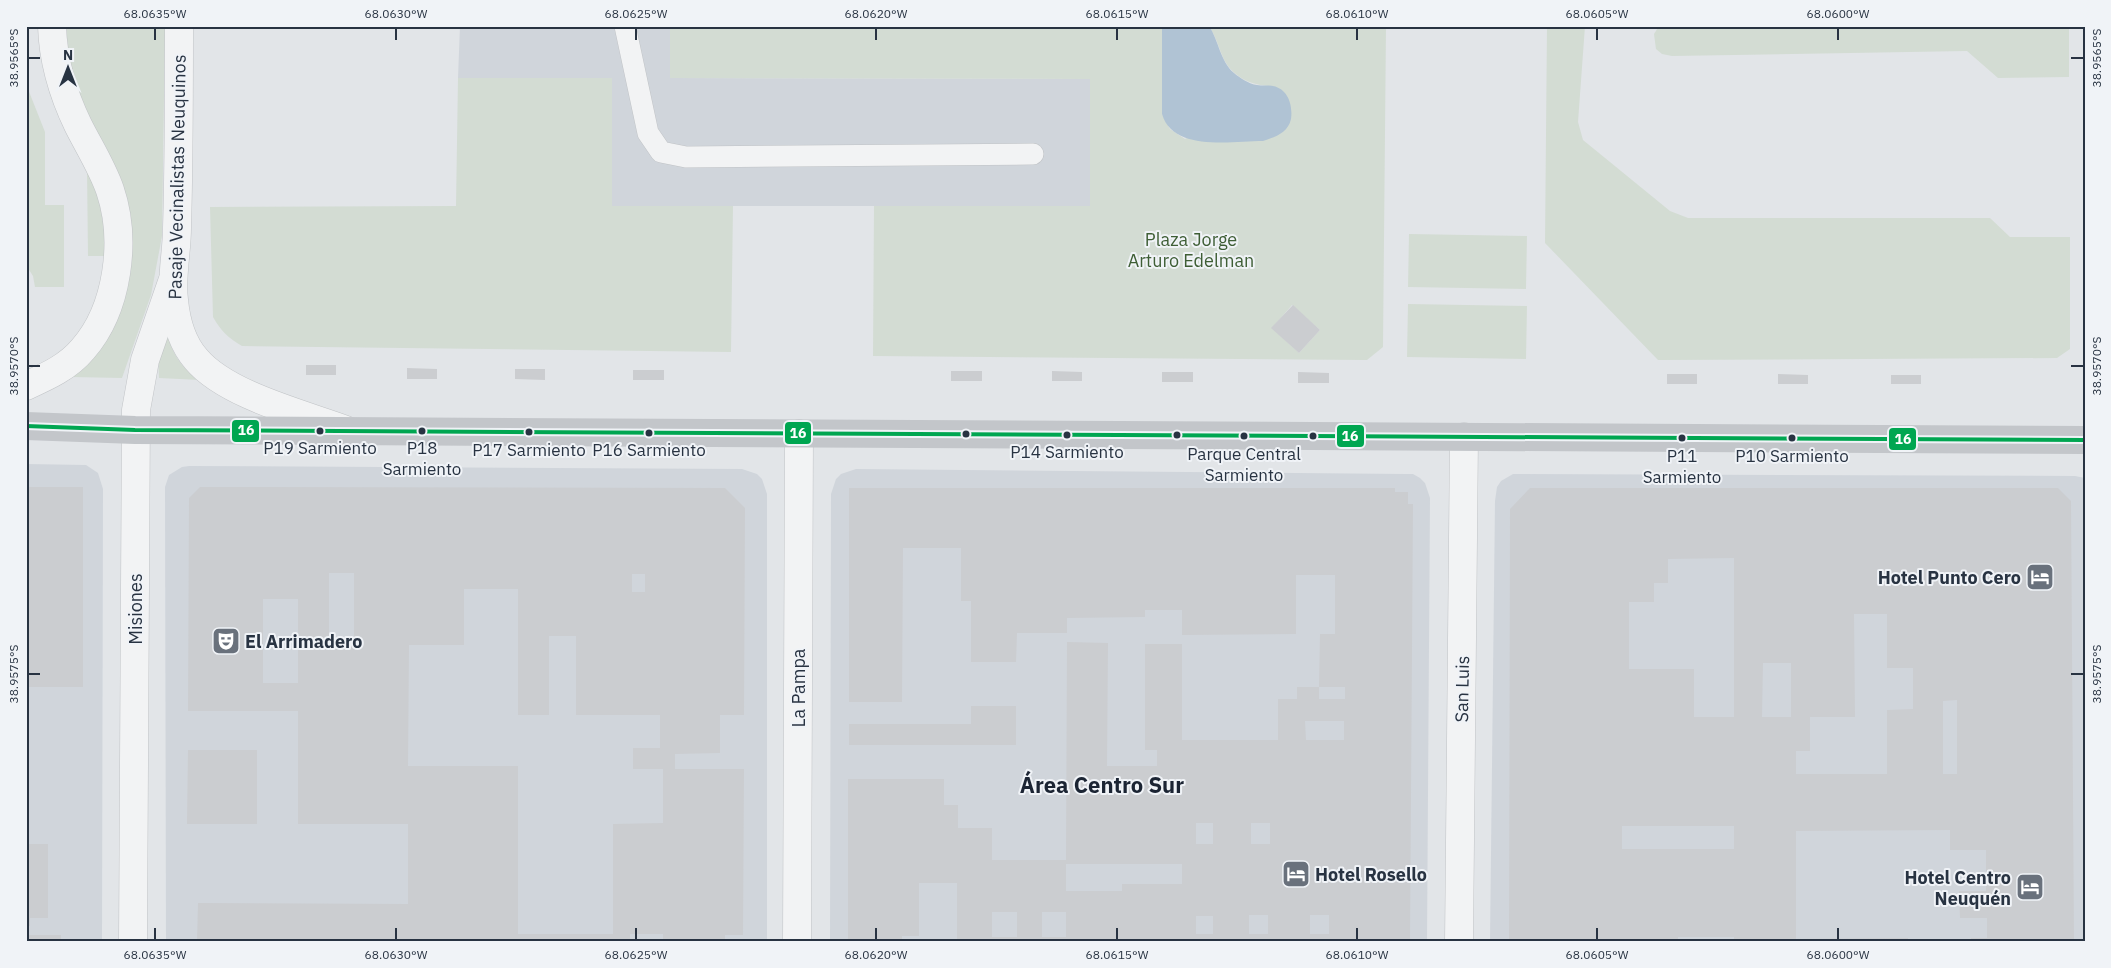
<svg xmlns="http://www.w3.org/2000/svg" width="2111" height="968" font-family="'IBM Plex Sans',sans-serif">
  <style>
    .built { fill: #d0d5db }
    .green { fill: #d3dcd3; fill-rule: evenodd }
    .water { fill: #b0c3d4 }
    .building { fill: #cbcdd0; fill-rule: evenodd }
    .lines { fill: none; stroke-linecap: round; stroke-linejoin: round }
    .lane-casing { stroke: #c0c3c6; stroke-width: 22 }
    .street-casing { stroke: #c0c3c6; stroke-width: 29 }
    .lane { stroke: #f2f3f4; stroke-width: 21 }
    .street { stroke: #f2f3f4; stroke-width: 28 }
    .secondary { stroke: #c3c6ca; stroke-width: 28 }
    .bus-1-casing { stroke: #f0f3f7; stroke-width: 8 }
    .bus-1 { stroke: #00a651; stroke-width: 4 }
    .ticks { fill: none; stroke: #283342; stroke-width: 2 }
    .bus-dot { fill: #283342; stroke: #f0f3f7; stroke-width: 2 }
    .labels { text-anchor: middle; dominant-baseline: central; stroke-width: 4; stroke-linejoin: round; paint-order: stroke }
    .bus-label { font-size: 17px; fill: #283342; stroke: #f0f3f7 }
    .street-label { font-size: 18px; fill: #283342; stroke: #f0f3f7 }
    .park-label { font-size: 18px; fill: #3e5e35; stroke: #f0f3f7 }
    .poi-label { font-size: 18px; font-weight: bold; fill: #283342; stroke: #f0f3f7; text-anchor: end }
    .district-label { font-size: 22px; font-weight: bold; fill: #1b2433; stroke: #f0f3f7 }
    .line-badge { stroke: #f0f3f7; stroke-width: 2 }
    .badge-label { font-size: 14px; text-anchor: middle; font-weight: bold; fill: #fff }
    .neatline { fill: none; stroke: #283342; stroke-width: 2 }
    .ticks-label { font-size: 12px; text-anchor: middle; fill: #283342 }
  </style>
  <rect width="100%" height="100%" fill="#e2e5e8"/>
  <g class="built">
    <path d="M460 26H670V78L1090 79V206H612V79L458 78Z"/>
    <path d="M26 464 86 465 98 473 103 489 102 942H26Z"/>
    <path d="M189 466 742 469 757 474 762 479 767 494V942H166L165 487 169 475 182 467Z"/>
    <path d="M856 469 1405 474H1413L1420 478 1425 483 1430 498 1427 942H830L831 494 836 479 841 474Z"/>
    <path d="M1513 474 2075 476 2085 478V942H1490L1495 501 1497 487 1501 481Z"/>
  </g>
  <g class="green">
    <path d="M64 26H165L162 236 151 295 122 378 71 377 118 313 96 134 71 74Z"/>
    <path d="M670 26H1162V114L1170 129 1185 139 1272 86C1251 86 1230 76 1222 55 1218 45 1215 35 1209 26H1386L1383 347 1367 360 873 356 874 206H1090V79L670 78ZM1292 305 1320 330 1299 353 1272 328Z"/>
    <path d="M1547 26H1585L1578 122 1583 140 1670 211 1688 218H1990L2010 237H2070V349L2057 358 1658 360 1545 243Z"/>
    <path d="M1659 26H2069V77L1998 78 1967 51 1672 56 1662 54 1656 49 1654 34Z"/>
    <path d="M458 78H612V206H733L731 352 242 346C228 338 221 331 213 317L210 207 456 206Z"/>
    <path d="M26 84 45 132V205H64V287H35L33 276 26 265Z"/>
    <path d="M87 170C102 202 104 222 106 256H88Z"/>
    <path d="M1409 234 1527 236 1526 289 1408 287Z"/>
    <path d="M1408 304 1527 306 1526 359 1407 357Z"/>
    <path d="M167 330C171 352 180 367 200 380L159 378 158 357Z"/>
  </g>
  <path class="water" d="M1162 26H1209C1219 41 1220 61 1234 73 1240 78 1249 84 1257 85 1262 86 1268 85 1273 86 1288 89 1293 105 1291 119 1288 133 1275 137 1263 141 1231 141 1173 152 1162 114Z"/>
  <g class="building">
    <rect x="213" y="26" width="32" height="3"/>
    <path d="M1293 305 1320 330 1299 353 1271 328Z"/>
    <rect x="306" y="365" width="30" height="10"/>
    <path d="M407 368 437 369V379H407Z"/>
    <path d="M515 369H545V380L515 379Z"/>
    <rect x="633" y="370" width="31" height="10"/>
    <rect x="951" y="371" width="31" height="10"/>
    <path d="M1052 371 1082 372V381H1052Z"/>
    <rect x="1162" y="372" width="31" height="10"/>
    <path d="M1298 372 1329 373V383H1298Z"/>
    <rect x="1667" y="374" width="30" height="10"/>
    <path d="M1778 374 1808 375V384H1778Z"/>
    <rect x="1891" y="375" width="30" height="9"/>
    <rect x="26" y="487" width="57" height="200"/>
    <path d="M200 487 725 488 745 508 744 715H720V753L675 754V769H744L743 935H725V942H663V934H630V942H197L198 903 408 904V824H298V711H188L189 498ZM329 573H354V646H329ZM632 574H645V592H632ZM464 589H518V715H549V636H576V715H660V748H633V769H663V823L613 824V934H518V766H408L409 645H464ZM263 599H298V683H263Z"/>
    <path d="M849 488H1395V492H1408V504H1413L1410 942H957V883H919V936H902V942H848V779H944V805H958V828H992V860H1066L1067 642 1108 643 1107 766H1157V750H1145V644H1182V740H1278V699H1297V687H1319L1320 634H1335V575H1296V634L1182 635V610H1145V617L1067 618V633H1017L1016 662H971V601H961V548H903L902 702H849ZM1319 687H1345V699H1319ZM1305 721H1344V740H1306ZM1196 823H1213V844H1196ZM1251 823H1270V844H1251ZM1066 864H1182V884H1122V891H1066ZM992 912H1017V937H992ZM1042 912H1066V937H1042ZM1249 915H1268V934H1249ZM1310 915H1329V934H1310ZM1196 916H1213V934H1196Z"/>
    <path d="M1530 488H2058L2071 501 2074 942H1971V938H1987V918H1960L1959 891H1986V850H1950V830L1796 831V939L1908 938V942H1734V937H1678V942H1509L1510 509ZM1734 558V717H1694V669H1629V602H1654V583H1668V559ZM1854 614H1887V668H1913V709L1887 710V774H1796V751H1810V717H1855ZM1763 663H1791V717H1762ZM1957 700V774H1943V701ZM1622 826H1734V849H1622Z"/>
    <path d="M971 706H1016V745H849V724H971Z"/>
    <path d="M188 750H257V824H187Z"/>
    <path d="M26 844H48V918H30V926H26Z"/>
    <rect x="26" y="935" width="35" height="7"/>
  </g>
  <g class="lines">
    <defs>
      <path id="lane" d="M625 26 648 133 661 152 686 157 1033 154"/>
      <g id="street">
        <path d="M179 26C179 93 179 161 177 228 177 252 171 276 174 300 176 321 182 343 196 359 226 395 303 414 346 430"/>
        <path d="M26 386C48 376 68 367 83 349 118 309 127 240 110 190 102 167 89 147 78 125 63 94 53 60 52 26"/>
        <path d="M133 942 136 410 145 360 172 282"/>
        <path d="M797 942 799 434"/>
        <path d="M1459 942 1464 437"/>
      </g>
    </defs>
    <use href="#lane" class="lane-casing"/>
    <use href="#street" class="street-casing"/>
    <use href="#lane" class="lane"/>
    <use href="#street" class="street"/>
    <path class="secondary" d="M26 426 135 430 2085 440"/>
    <defs>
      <path id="bus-1" d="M26 426 135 430 2085 440"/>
    </defs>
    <use href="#bus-1" class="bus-1-casing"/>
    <use href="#bus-1" class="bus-1"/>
  </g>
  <path class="ticks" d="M155 28V40M396 28V40M636 28V40M876 28V40M1117 28V40M1357 28V40M1597 28V40M1838 28V40M28 58H40M2071 58H2084M28 366H40M2071 366H2084M28 674H40M2071 674H2084M155 928V940M396 928V940M636 928V940M876 928V940M1117 928V940M1357 928V940M1597 928V940M1838 928V940"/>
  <defs>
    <symbol id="hotel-square" viewBox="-11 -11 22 22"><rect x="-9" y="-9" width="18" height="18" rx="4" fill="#69717c" stroke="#f0f3f7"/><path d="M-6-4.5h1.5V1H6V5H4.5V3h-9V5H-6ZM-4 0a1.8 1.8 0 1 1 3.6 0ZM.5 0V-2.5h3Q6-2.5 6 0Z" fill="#fff"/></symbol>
    <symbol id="theatre-square" viewBox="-11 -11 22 22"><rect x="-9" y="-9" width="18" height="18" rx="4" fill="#69717c" stroke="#f0f3f7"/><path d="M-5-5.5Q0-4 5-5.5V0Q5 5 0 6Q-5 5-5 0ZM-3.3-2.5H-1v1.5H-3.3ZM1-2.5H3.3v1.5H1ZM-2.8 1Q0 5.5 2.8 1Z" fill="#fff"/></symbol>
  </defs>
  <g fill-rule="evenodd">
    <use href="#hotel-square" x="2024" y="561" width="32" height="32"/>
    <use href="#theatre-square" x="210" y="625" width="32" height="32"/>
    <use href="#hotel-square" x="1280" y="858" width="32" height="32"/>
    <use href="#hotel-square" x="2014" y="871" width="32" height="32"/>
  </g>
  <g class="bus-dot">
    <circle cx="320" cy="431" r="4.5"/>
    <circle cx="422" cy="431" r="4.5"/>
    <circle cx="529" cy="432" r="4.5"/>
    <circle cx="649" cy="433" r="4.5"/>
    <circle cx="966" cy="434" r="4.5"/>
    <circle cx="1067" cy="435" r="4.5"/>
    <circle cx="1177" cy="435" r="4.5"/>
    <circle cx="1244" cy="436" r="4.5"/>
    <circle cx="1313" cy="436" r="4.5"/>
    <circle cx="1682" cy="438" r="4.5"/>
    <circle cx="1792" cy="438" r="4.5"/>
  </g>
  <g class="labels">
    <g class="bus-label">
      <text x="320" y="448">P19 Sarmiento</text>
      <text x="422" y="448">P18<tspan x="422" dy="21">Sarmiento</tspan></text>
      <text x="529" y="450">P17 Sarmiento</text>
      <text x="649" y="450">P16 Sarmiento</text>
      <text x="1067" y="452">P14 Sarmiento</text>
      <text x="1244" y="454">Parque Central<tspan x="1244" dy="21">Sarmiento</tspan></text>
      <text x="1682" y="456">P11<tspan x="1682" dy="21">Sarmiento</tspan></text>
      <text x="1792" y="456">P10 Sarmiento</text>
    </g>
    <g class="street-label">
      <text transform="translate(177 177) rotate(-89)">Pasaje Vecinalistas Neuquinos</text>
      <text transform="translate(135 609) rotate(-90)">Misiones</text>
      <text transform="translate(798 688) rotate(-90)">La Pampa</text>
      <text transform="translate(1462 689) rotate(-89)">San Luis</text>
    </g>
    <g class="park-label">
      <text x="1191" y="239">Plaza Jorge<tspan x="1191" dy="21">Arturo Edelman</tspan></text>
    </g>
    <g class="poi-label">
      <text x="2021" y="577">Hotel Punto Cero</text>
      <text x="245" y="641" text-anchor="start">El Arrimadero</text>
      <text x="1315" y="874" text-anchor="start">Hotel Rosello</text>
      <text x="2011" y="877">Hotel Centro<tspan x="2011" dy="21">Neuquén</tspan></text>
    </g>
    <g class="district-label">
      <text x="1102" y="784">Área Centro Sur</text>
    </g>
  </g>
  <g class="line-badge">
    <rect x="231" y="419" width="29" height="24" rx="5" fill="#00a651"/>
    <rect x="784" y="421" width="28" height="24" rx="5" fill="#00a651"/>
    <rect x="1336" y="424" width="29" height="24" rx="5" fill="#00a651"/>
    <rect x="1888" y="427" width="29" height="24" rx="5" fill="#00a651"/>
  </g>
  <g class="badge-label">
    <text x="246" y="435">16</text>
    <text x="798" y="438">16</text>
    <text x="1350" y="441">16</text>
    <text x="1903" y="444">16</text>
  </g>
  <rect width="2111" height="968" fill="none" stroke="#f0f3f7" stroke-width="55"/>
  <g transform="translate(68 68)" stroke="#f0f3f7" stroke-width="4" paint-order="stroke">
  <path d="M0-4L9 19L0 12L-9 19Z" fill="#283342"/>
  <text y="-8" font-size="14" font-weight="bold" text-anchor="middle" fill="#283342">N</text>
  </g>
  <rect x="28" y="28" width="2056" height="912" class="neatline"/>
  <g class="ticks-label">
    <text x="155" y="18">68.0635°W</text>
    <text x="396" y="18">68.0630°W</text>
    <text x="636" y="18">68.0625°W</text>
    <text x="876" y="18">68.0620°W</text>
    <text x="1117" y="18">68.0615°W</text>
    <text x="1357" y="18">68.0610°W</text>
    <text x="1597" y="18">68.0605°W</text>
    <text x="1838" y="18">68.0600°W</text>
    <text transform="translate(14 58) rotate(-90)" y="4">38.9565°S</text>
    <text transform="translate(2097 58) rotate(-90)" y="4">38.9565°S</text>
    <text transform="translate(14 366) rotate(-90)" y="4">38.9570°S</text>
    <text transform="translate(2097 366) rotate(-90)" y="4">38.9570°S</text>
    <text transform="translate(14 674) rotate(-90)" y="4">38.9575°S</text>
    <text transform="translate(2097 674) rotate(-90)" y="4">38.9575°S</text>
    <text x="155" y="959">68.0635°W</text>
    <text x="396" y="959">68.0630°W</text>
    <text x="636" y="959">68.0625°W</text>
    <text x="876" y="959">68.0620°W</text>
    <text x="1117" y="959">68.0615°W</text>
    <text x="1357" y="959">68.0610°W</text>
    <text x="1597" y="959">68.0605°W</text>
    <text x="1838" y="959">68.0600°W</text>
  </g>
</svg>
